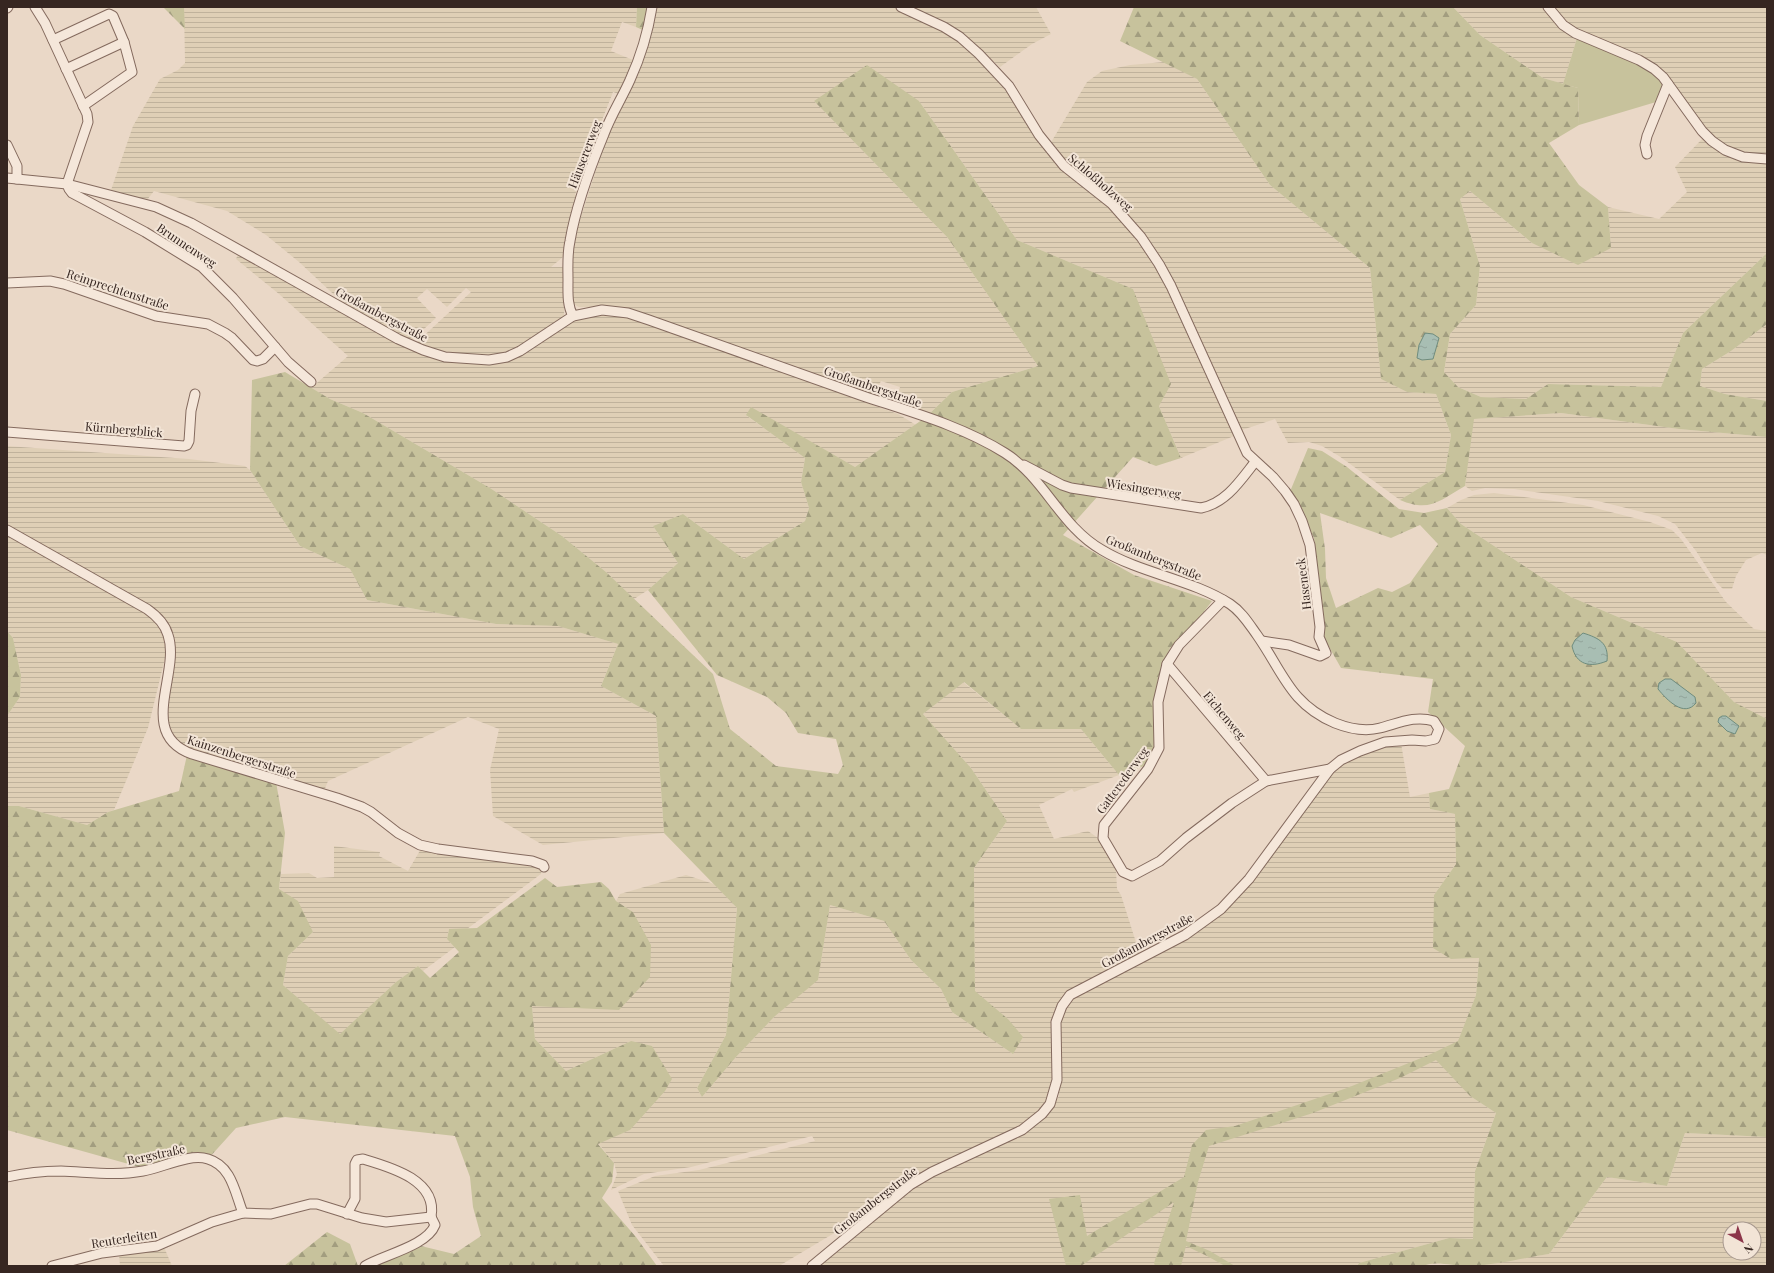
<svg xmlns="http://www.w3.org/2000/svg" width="1774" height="1273" font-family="'Playfair Display',serif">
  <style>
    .farmland { fill: url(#farmland-rules); fill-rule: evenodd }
    .grass { fill: #c7c29c }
    .forest { fill: url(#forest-firs); fill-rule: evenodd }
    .water { fill: url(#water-ripples); stroke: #6f8c7e }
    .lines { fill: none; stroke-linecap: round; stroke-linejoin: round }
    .minor-casing { stroke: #846a5e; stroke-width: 11 }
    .minor { stroke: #f5e7da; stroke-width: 9 }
    .labels { text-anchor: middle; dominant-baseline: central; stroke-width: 4; stroke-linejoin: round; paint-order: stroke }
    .street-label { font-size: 12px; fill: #362621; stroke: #f2e4d6 }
  </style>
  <defs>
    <pattern id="farmland-rules" width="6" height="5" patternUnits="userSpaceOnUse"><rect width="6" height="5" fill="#dfcfb6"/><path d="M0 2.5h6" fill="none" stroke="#c0b29c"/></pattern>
    <pattern id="forest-firs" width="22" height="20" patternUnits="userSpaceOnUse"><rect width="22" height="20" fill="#c7c29c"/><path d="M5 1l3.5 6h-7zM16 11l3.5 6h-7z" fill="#a29d7f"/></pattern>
    <pattern id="water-ripples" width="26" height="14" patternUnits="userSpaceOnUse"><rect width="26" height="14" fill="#a8beb3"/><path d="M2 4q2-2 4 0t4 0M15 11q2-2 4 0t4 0" fill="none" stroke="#91a39a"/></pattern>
  </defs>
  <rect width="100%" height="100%" fill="#ead8c7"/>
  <g class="farmland">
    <path d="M184 7H637L636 27 622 22 611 51 633 60 619 94 613 92 595 138 575 195 579 196 565 253 563 257 551 267H562L566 270 564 315 569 323 579 318 601 313 622 315 898 414 916 425 855 467 751 408 747 416 805 458 801 482 809 508 805 521 744 559 683 514 653 526 678 563 648 590 634 599 606 572 562 536 490 488 363 413 330 399 311 388 348 356 279 294 236 259 239 252 403 346 480 364 478 356 443 352 416 343 471 292 466 288 447 307 427 289 417 298 436 318 413 339 408 340 344 304 299 262 266 235 227 211 154 191 147 200 111 190 133 126 160 79 178 70 185 63Z"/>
    <path d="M654 7H894L939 27 960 40 996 73 1040 141 1120 216 1145 247 1163 275 1217 391 1234 436 1181 458 1159 406 1133 289 1017 240 919 101H814L947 237 1038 366 952 392 930 413 895 402 900 387 881 381 874 395 643 313 618 307H579L573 304 572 263 573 241 609 130Z"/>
    <path d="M909 7H1036L1051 34 1032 44 1000 67 963 34Z"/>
    <path d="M1453 7H1546L1577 38 1563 84 1543 78 1480 35Z"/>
    <path d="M1552 7H1767V253L1683 333 1661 387 1548 384 1526 399 1481 397 1458 387 1444 372 1450 334 1476 305 1480 266 1460 199 1470 191 1532 243 1611 248 1608 207 1659 219 1687 192 1675 167 1703 138 1662 72 1623 48 1577 29 1558 15Z"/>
    <path d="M1164 62 1197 79 1270 185 1370 268 1381 379 1407 392 1436 394 1451 435 1445 472 1400 500 1339 456 1322 446 1309 442 1288 443 1275 419 1239 431 1143 236 1066 164 1050 144 1087 82 1102 71 1130 65Z"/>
    <path d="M1767 324V401L1725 394 1700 386 1702 369 1731 351Z"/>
    <path d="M1561 413 1679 429 1767 437V555L1762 553 1746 560 1736 576 1732 589H1723L1716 582 1696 551 1675 524 1658 516 1598 501 1514 489 1485 488 1472 491 1465 486 1473 419Z"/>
    <path d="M7 446 189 459 245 466 250 470 300 546 350 569 367 600 496 624 558 626 618 644 601 686 656 716 664 833 543 845 493 816 490 770 499 729 468 717 328 781 324 791 198 754 181 746 171 736 165 714 172 649 162 618 93 582 153 618 162 630 167 650 148 728 114 810 108 812 87 825 19 806H7V716L20 697 21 675 13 638 7 631Z"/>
    <path d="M1494 493 1583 505 1650 522 1672 530 1681 539 1726 602 1754 629 1767 631V719L1734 702 1677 642 1571 597 1461 524 1447 508 1461 500 1474 495Z"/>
    <path d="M963 682 1021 729H1081L1119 775 1074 792 1072 789 1039 805 1054 839 1088 831 1098 838 1116 869 1117 889 1121 895 1140 955 1068 991 1056 1006 1053 1022 1052 1081 1049 1096 1036 1114 1023 1126 873 1210 779 1266H664L632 1225 618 1191 655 1176 699 1170 815 1141 812 1136 691 1167 644 1174 611 1190 617 1174 614 1163 598 1143 630 1130 631 1041 566 1071 535 1039 532 1006H562L633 912 616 901 620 894 686 875 714 884 737 908 726 1035 697 1088 702 1097 736 1057 774 1017 818 979 830 905 884 921 911 960 941 989 952 1012 1013 1054 1008 1019 975 992 974 868 1007 821 971 768 923 714Z"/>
    <path d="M1401 743 1410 797 1429 793 1430 809 1455 814 1456 864 1434 895 1451 959 1479 958 1476 995 1459 1040 1470 1096 1496 1113 1475 1171 1473 1239 1449 1238 1359 1263 1357 1266H817L898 1198 954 1165 1046 1115 1059 1096V1038L1063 1013 1073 996 1214 919 1240 896 1328 779 1344 762 1365 751Z"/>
    <path d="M334 846 380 852 379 856 408 871 422 847 533 863 542 870 541 874 467 929H449L447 939 455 947 423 971 418 966 396 982 340 1035 283 985 288 956 313 932 279 890 281 874 309 873 317 878 334 877Z"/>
    <path d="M1685 1133 1767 1137V1266H1471L1549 1254 1607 1177 1667 1186ZM1730 1229H1754V1253H1730Z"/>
    <path d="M164 1247 172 1266H120L119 1254Z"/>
  </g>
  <path class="grass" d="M1577 38C1607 50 1642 59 1664 83L1656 102 1579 125 1578 88 1563 84Z"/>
  <g class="forest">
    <path d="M163 7H184L185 29Z"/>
    <path d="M637 7H649L645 31 636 27Z"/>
    <path d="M1134 7H1453L1480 35 1543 78 1578 88 1579 125 1549 143 1579 185 1608 207 1611 248 1578 265 1532 243 1470 191 1460 199 1480 266 1476 305 1450 334 1444 372 1458 387 1481 397 1526 399 1548 384 1661 387 1683 333 1767 253V324L1731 351 1702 369 1700 386 1725 394 1767 401V437L1679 429 1561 413 1474 419 1465 486C1440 500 1430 513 1400 500L1445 472 1451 435 1436 394 1407 392 1381 379 1370 268 1270 185 1197 79 1120 41Z"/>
    <path d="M867 65 919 101 1017 240 1133 289 1171 384 1159 406 1181 458 1156 466 1133 457 1063 535 1134 575 1212 601 1193 626 1170 648 1158 678 1153 720 1156 748 1144 766 1119 775 1081 729H1021L964 682 923 714 971 768 1007 821 974 868 975 991 1008 1019 1023 1037 1013 1054 952 1012 941 989 911 960 884 921 830 905 818 980 774 1017 736 1057 702 1097 697 1088 726 1035 737 908 664 833 656 716 601 686 618 644 558 626 496 624 367 600 350 569 300 546 250 470 252 380 285 372 330 399 363 413 490 488 562 536 606 572 713 674 730 729 776 766 838 774 843 765 836 739 798 733 786 713 767 697 717 675 648 590 678 563 653 526 683 514 744 559 805 521 809 508 801 482 805 458 746 415 751 407 855 467 926 417 952 392 1038 366 947 237 814 101Z"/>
    <path d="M1308 448 1322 451 1347 467 1399 509 1424 513 1447 508 1461 524 1571 597 1677 642 1734 702 1767 719V1137L1685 1133 1667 1186 1607 1177 1549 1254C1523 1258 1496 1265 1470 1266 1456 1267 1435 1260 1424 1266H1357L1359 1263 1449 1238 1473 1239 1475 1171 1496 1113 1470 1096 1436 1060 1400 1078 1313 1113 1209 1146 1198 1182 1186 1241 1210 1251 1235 1266H1225L1207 1256 1186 1246 1181 1266H1155L1154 1263 1174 1202 1081 1266H1066L1049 1199 1080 1195 1087 1236 1184 1177 1192 1145 1206 1130 1235 1126 1347 1088 1431 1054 1458 1041 1476 995 1479 958 1451 959 1433 948 1434 895 1456 864 1455 814 1430 809 1429 793 1449 789 1465 746 1428 712 1433 679 1341 668 1324 638 1314 538 1298 506 1289 494ZM1320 513 1391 538 1420 525 1438 544 1410 583 1392 592 1378 588 1336 608 1326 578 1325 549Z"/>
    <path d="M7 631 13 638 21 675 20 697 7 716Z"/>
    <path d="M187 755 276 782 285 833 279 889 298 901 313 932 288 956 283 985 340 1034 396 982 418 966 430 978 459 952 447 939 449 929 477 928 545 878 557 887 601 882 609 889 616 901 633 912 651 945 650 977 619 1010 532 1006 535 1039 566 1071 631 1041 652 1046 672 1079 665 1091 630 1130 598 1144 614 1163 612 1182 602 1198 636 1237 657 1266H361L421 1246 454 1254 481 1236 473 1207 470 1177 455 1136 285 1117 236 1128 208 1159 150 1170 7 1130V806H19L87 825 108 812 179 791Z"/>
    <path d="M327 1232 350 1244 358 1266H284Z"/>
  </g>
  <g class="water">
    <path d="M1425 333 1433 334 1439 338 1433 359 1422 360 1417 358 1419 345Z"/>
    <path d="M1583 633C1599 638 1609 643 1607 661 1590 668 1576 665 1572 646L1575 640Z"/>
    <path d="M1665 679H1671L1695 697 1696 703C1684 718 1667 700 1658 689L1659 683Z"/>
    <path d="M1722 716H1726L1739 726 1735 734 1727 731 1718 722 1719 718Z"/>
  </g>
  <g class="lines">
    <defs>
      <g id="minor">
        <path d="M35 7 45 23 87 114 88 122 67 184 69 189 72 193 145 232 202 267 233 298 288 362 311 382"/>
        <path d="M901 7 944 27 960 37 979 54 1009 86 1039 135 1064 166 1112 204 1141 237 1159 264 1171 286 1247 453 1273 477 1285 491 1294 504 1302 521 1310 545 1320 627 1319 637 1326 653 1320 656 1289 645 1262 641"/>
        <path d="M1548 7 1563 25 1575 33 1639 60 1654 69 1663 77 1702 131 1712 141 1725 150 1743 157 1767 159"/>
        <path d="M7 8 8 7"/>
        <path d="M53 40 109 14 113 16 124 42 132 72 83 106"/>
        <path d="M66 69 124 42"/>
        <path d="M7 145 17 166V179"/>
        <path d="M1647 154 1645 145 1647 136 1668 84"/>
        <path d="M7 178 67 184 156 207 191 223 398 339 423 350 445 357 489 360 507 357 520 351 573 316 602 310 628 313 649 320C721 345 792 371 863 396 911 412 962 426 1005 453 1045 478 1060 526 1102 550 1142 574 1191 579 1230 604 1242 612 1249 624 1257 635 1283 672 1290 704 1335 723 1350 729 1364 732 1380 728 1399 723 1415 715 1434 721L1439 729 1435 739 1426 741 1412 740 1385 742 1360 751 1341 760 1330 769 1249 879 1221 909 1185 935 1070 995 1062 1006 1056 1022 1057 1080 1050 1104 1042 1114 1022 1130 932 1172 910 1185 812 1266"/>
        <path d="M7 283 50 281 64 284 156 316 208 324 225 333 232 338 253 360 257 361 263 359 275 347"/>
        <path d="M573 316C567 305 568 293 568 280 568 267 567 254 570 241 576 205 590 168 604 134 611 115 622 98 630 80 641 56 648 32 652 7"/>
        <path d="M7 432 184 446 187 445 189 441 191 411 195 394"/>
        <path d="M1024 465 1062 485 1071 488 1201 508C1226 503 1240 481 1255 462"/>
        <path d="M7 530 147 609C157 616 165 624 168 635 181 673 136 734 192 754L337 798 362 807 371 812 398 833 420 845 438 849 532 861 543 865 544 867"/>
        <path d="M1223 600 1179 645 1167 664 1158 702 1159 748 1148 769 1104 825 1103 838 1123 872 1132 876 1160 861 1186 838 1232 803 1266 781 1330 769"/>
        <path d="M1167 664 1266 781"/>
        <path d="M7 1177C25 1173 43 1171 61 1171 89 1172 116 1176 143 1171 162 1168 189 1153 208 1159 232 1166 235 1193 243 1213L271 1214 310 1204H317L362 1218 386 1222 431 1217"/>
        <path d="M347 1214 355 1199V1164L357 1160 363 1159C390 1167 438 1180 431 1217"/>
        <path d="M52 1266 102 1253 157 1246 212 1222 243 1213"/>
        <path d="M365 1266C383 1255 427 1246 435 1225L431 1217"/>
      </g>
    </defs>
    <use href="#minor" class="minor-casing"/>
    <use href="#minor" class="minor"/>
  </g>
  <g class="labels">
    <g class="street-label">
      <text transform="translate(584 154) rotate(-69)">Häusererweg</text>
      <text transform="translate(1101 182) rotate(41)">Schloßholzweg</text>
      <text transform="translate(187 245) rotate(34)">Brunnenweg</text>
      <text transform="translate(118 289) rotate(18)">Reinprechtenstraße</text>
      <text transform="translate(382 314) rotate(28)">Großambergstraße</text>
      <text transform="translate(873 386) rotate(19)">Großambergstraße</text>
      <text transform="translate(124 429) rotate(5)">Kürnbergblick</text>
      <text transform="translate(1144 488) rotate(9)">Wiesingerweg</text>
      <text transform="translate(1154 557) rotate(22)">Großambergstraße</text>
      <text transform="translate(1303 584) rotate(-97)">Haseneck</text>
      <text transform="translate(1225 715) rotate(50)">Eichenweg</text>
      <text transform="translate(242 756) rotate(18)">Kainzenbergerstraße</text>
      <text transform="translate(1122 780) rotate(-54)">Gatterederweg</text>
      <text transform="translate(1147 940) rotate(-28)">Großambergstraße</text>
      <text transform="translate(156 1154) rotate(-12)">Bergstraße</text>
      <text transform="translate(875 1200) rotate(-38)">Großambergstraße</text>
      <text transform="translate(124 1238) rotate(-9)">Reuterleiten</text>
    </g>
  </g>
  <rect width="1774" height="1273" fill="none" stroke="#362621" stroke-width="16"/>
  <g transform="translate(1742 1241) rotate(140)"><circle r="19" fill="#f2e4d6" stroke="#a7988e"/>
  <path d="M0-3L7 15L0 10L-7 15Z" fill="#8c3549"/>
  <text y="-6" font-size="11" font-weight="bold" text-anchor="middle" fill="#362621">N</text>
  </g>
</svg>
